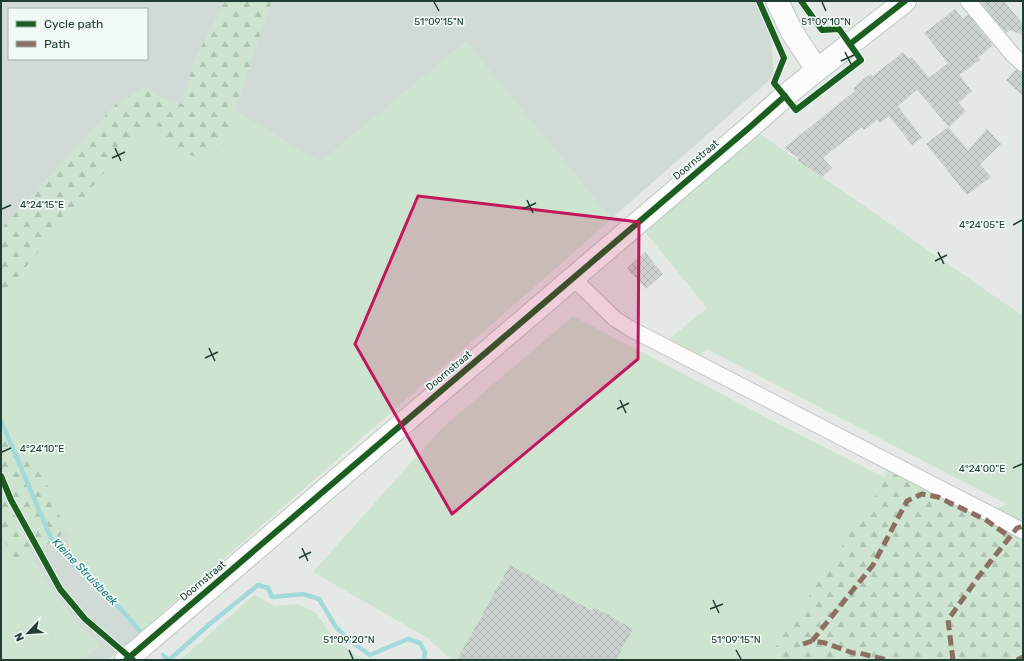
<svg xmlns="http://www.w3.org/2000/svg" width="1024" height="661" font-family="Rubik,sans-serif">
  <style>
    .built { fill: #d1dbd6; fill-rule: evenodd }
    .grass { fill: #cce4d0 }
    .forest { fill: url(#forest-firs) }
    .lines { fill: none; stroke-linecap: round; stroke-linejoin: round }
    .stream { stroke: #a2d9da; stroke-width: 4.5 }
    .building { fill: url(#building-cross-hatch) }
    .street-casing { stroke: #c1c6c3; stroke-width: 17 }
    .secondary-casing { stroke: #bfc7c3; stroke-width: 24 }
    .street { stroke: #fbfcfb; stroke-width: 15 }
    .secondary { stroke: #fbfcfb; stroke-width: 22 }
    .quiet { stroke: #8d6e63; stroke-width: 5; stroke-dasharray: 10 5; stroke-linecap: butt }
    .cycleway-casing { stroke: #f1f9f4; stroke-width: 8 }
    .cycleway { stroke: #1b5e20; stroke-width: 6 }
    .marked { fill: #c2185b; fill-opacity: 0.2; stroke: #c2185b; stroke-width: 3; stroke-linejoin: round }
    .ticks { fill: none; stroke: #203e33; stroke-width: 1.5 }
    .labels { text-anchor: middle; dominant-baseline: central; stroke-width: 3.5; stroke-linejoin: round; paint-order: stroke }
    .street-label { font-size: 10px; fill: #203e33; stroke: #f1f9f4 }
    .water-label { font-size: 11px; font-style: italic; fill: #16797e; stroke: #f1f9f4 }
    .ticks-label { font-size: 10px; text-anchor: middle; fill: #203e33; stroke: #f1f9f4; stroke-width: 3.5; stroke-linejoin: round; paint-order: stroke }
  </style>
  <defs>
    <pattern id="forest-firs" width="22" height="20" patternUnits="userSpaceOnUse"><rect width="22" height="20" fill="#cce4d0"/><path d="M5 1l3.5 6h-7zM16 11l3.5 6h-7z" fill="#afc5b3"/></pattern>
    <pattern id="building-cross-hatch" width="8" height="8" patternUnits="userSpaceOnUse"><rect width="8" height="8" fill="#ccd2cf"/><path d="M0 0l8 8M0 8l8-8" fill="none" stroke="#afb5b2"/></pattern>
  </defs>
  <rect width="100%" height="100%" fill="#e4e9e6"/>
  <path class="built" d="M1 1H755L771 38 774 76 108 660H1ZM9 9H147V59H9Z"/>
  <g class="grass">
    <path d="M466 41 612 219 149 624 139 630 120 608 76 567 66 532 44 477 29 445 1 439V297L147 121 160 127 169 149 222 147 235 110 320 162Z"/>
    <path d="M750 127 1023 316V531L987 513 1007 504 707 349 693 361 662 345 707 308 638 223Z"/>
    <path d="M573 316 769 419 885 478 880 489 800 660H452L426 637 313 572 442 428Z"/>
    <path d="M1 535 16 562 30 556 79 625 101 645 83 660H1Z"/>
    <path d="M254 595 275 606 298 604 316 613 332 636 355 655 368 660H180Z"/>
  </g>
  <g class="forest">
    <path d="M225 1H272L222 147 198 157 169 149 160 127 147 121 1 297V229L117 103 146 87 162 98 183 104 193 63Z"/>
    <path d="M1 439 29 445 44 477 66 532 30 556 16 562 1 535Z"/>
    <path d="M886 461 1023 531V660H765L777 645 880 489 885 478Z"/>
  </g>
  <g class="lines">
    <g class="stream">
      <path d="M1 421 51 538 76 567 120 608 139 630"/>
      <path d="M163 655 168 660"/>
      <path d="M169 660 212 622 258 585 268 588 272 597 303 594 319 599 336 627 350 641 370 655 408 639 420 643 425 652 424 660"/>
    </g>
  </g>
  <g class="building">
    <path d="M984 1H1004L1023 24V35L1010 30 1006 33 981 3Z"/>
    <path d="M955 9 963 19 968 15 993 45 978 58 980 60 959 75 972 91 959 103 966 111 949 127 917 90 898 106 922 138 912 145 889 116 880 123 877 120 864 130 862 127 823 158 832 168 822 177 797 160 799 158 784 148 855 91 853 89 861 81 871 74 873 76 903 52 909 59 912 57 929 78 948 63 924 33Z"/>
    <path d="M1016 69 1023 73V96L1006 80Z"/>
    <path d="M948 127 968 150 987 129 1001 144 980 164 991 177 967 195 926 144Z"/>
    <path d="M645 252 663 274 646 289 627 268Z"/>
    <path d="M510 565 592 611 594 607 633 629 616 660H457Z"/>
  </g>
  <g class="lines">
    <defs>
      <g id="street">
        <path d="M968 1 1013 55 1023 64"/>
        <path d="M573 278 615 319 631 329 1023 531"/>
      </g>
      <g id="secondary">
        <path d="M777 1 792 32 817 70"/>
        <path d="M126 660 750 127 785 96 817 70 905 1"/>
      </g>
    </defs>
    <use href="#street" class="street-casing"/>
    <use href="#secondary" class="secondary-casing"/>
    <use href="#street" class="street"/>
    <use href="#secondary" class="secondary"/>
    <g class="quiet">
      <path d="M812 641 873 565 907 501 922 494 938 497 986 520 1010 537"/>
      <path d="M803 644 812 641 825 643 853 653H859L887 660"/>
      <path d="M953 660 948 620 979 576 1017 528 1023 526"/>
      <path d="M1017 660 1023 657"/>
    </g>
    <defs>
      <g id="cycleway">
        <path d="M759 1 784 58 774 83 796 110 861 60 839 29 822 30 801 1"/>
        <path d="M850 44 905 1"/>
        <path d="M1 476 11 500 60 589 85 619 133 660"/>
        <path d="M126 660 750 127 785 96"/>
      </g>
    </defs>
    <use href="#cycleway" class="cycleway-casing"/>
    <use href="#cycleway" class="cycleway"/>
  </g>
  <path class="marked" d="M418 196 639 222 638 359 452 514 355 344Z"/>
  <path class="ticks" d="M434 2 439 11M822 2 826 11M845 52 851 64M841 61 854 55M115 148 121 161M112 158 125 152M527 200 533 213M2 209 11 205M523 209 536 203M1013 225 1022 220M938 252 944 264M935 261 947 255M209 348 215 361M205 358 218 352M620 400 626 413M617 409 629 403M2 452 11 448M1013 468 1022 464M302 548 308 561M299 558 311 552M713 600 719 613M710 609 723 604M349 650 353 659M736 650 741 659"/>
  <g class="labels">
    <g class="street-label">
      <text transform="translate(696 160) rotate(-40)">Doornstraat</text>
      <text transform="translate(449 371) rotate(-40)">Doornstraat</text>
      <text transform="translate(203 581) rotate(-40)">Doornstraat</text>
    </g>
    <g class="water-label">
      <text transform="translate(85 572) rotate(46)">Kleine Struisbeek</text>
    </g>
  </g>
  <g class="ticks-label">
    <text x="826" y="25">51°09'10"N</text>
    <text x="439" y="25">51°09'15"N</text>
    <text x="42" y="208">4°24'15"E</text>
    <text x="982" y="228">4°24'05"E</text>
    <text x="42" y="452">4°24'10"E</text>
    <text x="982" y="472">4°24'00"E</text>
    <text x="349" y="643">51°09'20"N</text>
    <text x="736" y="643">51°09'15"N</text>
  </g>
  <rect width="1024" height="661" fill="none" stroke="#203e33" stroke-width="4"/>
  <rect x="8" y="8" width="140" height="52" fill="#f1f9f4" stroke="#9daea7"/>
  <rect x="16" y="21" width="20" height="6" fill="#1b5e20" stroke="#9daea7"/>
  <text x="44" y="28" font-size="12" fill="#203e33">Cycle path</text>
  <rect x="16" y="41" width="20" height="6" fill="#8d6e63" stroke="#9daea7"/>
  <text x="44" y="48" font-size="12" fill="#203e33">Path</text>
  <g transform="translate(28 633) rotate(245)" stroke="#f1f9f4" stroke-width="3" paint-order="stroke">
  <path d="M0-3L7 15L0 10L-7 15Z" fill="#203e33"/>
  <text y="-6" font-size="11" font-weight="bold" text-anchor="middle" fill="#203e33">N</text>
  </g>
</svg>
